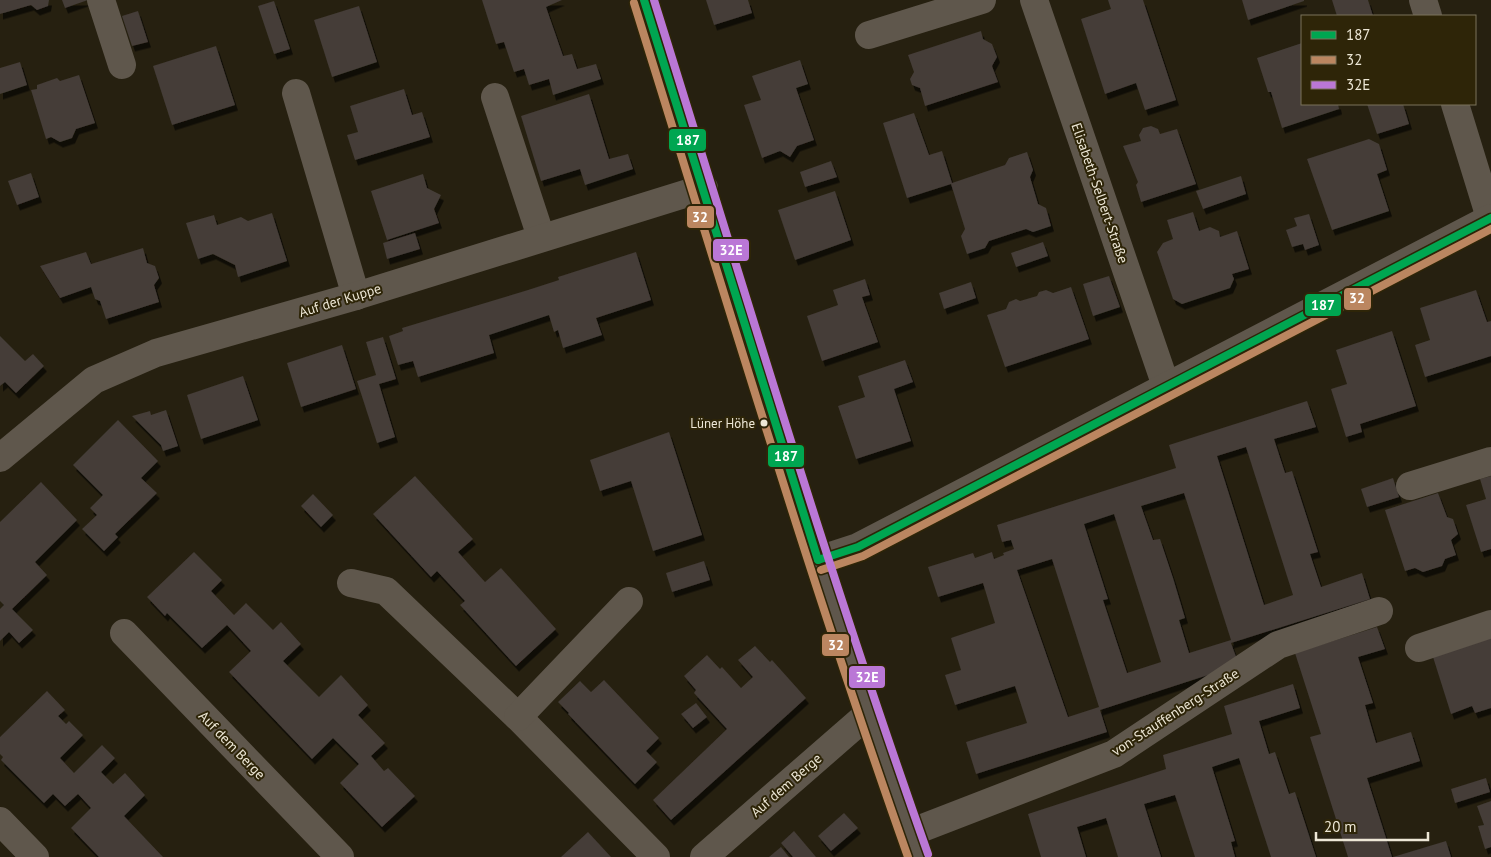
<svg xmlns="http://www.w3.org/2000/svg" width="1491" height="857" font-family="'PT Sans',sans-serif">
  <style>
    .building { fill: #443c37; fill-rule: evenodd; filter: url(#shadow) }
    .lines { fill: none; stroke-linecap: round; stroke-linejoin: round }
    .minor { stroke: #5f574c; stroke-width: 28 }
    .bus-1-casing { stroke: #2e2508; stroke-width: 11 }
    .bus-2-casing { stroke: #2e2508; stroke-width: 11 }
    .bus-3-casing { stroke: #2e2508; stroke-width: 11 }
    .bus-1 { stroke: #00a651; stroke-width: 8 }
    .bus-2 { stroke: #bb8660; stroke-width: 8 }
    .bus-3 { stroke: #ba77d6; stroke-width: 8 }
    .bus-dot { fill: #ede7d6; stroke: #2e2508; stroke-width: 2 }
    .labels { text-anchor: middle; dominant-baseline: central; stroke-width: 4; stroke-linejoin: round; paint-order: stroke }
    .bus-label { font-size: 13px; fill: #ede7d6; stroke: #2e2508; text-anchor: end }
    .street-label { font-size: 14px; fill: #ede7d6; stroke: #2e2508 }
    .line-badge { stroke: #2e2508; stroke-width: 2 }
    .badge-label { font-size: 14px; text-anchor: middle; font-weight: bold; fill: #fff }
  </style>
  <defs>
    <filter id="shadow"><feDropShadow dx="3" dy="5.5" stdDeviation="0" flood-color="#0009"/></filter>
  </defs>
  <rect width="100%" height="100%" fill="#262010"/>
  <g class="building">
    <path d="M0 0H49L48 6 37 10 31 5 0 14Z"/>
    <path d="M62 0H88L65 8Z"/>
    <path d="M482 0H562L546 7 563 56 572 54 577 69 596 64 601 79 553 95 549 79 529 85 524 69 514 72 504 42 496 44Z"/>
    <path d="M706 0H748L752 13 714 25Z"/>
    <path d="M1108 0H1143L1176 100 1145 110 1136 83 1105 94 1081 19 1111 9Z"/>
    <path d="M1242 0H1304V1L1248 20Z"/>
    <path d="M1332 0H1368L1373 16H1337Z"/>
    <path d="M274 1 290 49 274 54 258 6Z"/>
    <path d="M359 6 377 62 332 77 314 20Z"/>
    <path d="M138 11 148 42 132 46 122 16Z"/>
    <path d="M981 31 983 39 992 44 997 57 992 66 998 82 925 106 920 88 912 85 910 79 914 72 908 55Z"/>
    <path d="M1302 43V104H1338L1339 109 1282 128 1271 92H1268L1257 58Z"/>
    <path d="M216 46 235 105 172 125 153 66Z"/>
    <path d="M800 60 808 84 796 88 814 140 797 146 790 157 780 151 762 158 744 105 761 100 752 76Z"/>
    <path d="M20 62 27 85 0 94V68Z"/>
    <path d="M79 75 95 123 76 129 72 138 60 142 51 137 46 139 31 90 37 89V85L57 78 60 81Z"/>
    <path d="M404 89 412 115 422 112 430 137 355 160 347 135 358 132 350 106Z"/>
    <path d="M589 94 609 159 628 154 633 169 585 185 580 169 541 181 521 116Z"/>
    <path d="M1367 104H1403L1409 124 1377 134Z"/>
    <path d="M914 113 929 155 942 151 952 183 1005 165 1009 158 1027 152 1033 170 1030 177 1038 204 1046 208 1051 226 1033 232 1026 229 989 241 985 248 967 254 961 236 965 229 951 184 907 198 883 123Z"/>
    <path d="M1151 126 1158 129 1160 134 1177 129 1196 184 1141 202 1136 185 1138 182 1123 146 1141 141 1139 135 1143 128Z"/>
    <path d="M1369 139 1379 144 1387 170 1377 174 1389 211 1332 230 1307 159Z"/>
    <path d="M831 161 837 177 805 187 800 172Z"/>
    <path d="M31 173 39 197 17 205 8 181Z"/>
    <path d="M423 174 427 188 441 195 434 209 439 223 387 240 371 191Z"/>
    <path d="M1241 176 1246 194 1203 209 1196 191Z"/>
    <path d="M835 191 851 240 795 260 778 210Z"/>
    <path d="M1193 212 1199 231 1210 227 1219 231 1220 237 1237 231 1249 269 1232 274 1234 279 1230 288 1182 304 1173 299 1157 252 1163 243 1173 239 1167 220Z"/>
    <path d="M272 213 287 261 238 277 235 265 213 254 198 259 186 223 214 215 217 225 241 217 248 221Z"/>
    <path d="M1309 214 1319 245 1305 250 1303 244 1292 247 1286 230 1297 226 1294 218Z"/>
    <path d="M415 233 420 249 387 259 383 243Z"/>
    <path d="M1043 242 1048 256 1016 267 1011 253Z"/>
    <path d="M143 248 147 263 155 266 159 278 154 285 159 302 106 319 100 301 95 299 91 287 60 298 40 266 86 252 91 264Z"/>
    <path d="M636 252 651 300 596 318 602 335 563 348 558 330 554 332 549 315 489 335 494 353 418 377 413 361 398 365 389 336 403 331 402 328 528 290 559 280 558 277Z"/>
    <path d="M1109 276 1120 307 1093 316 1083 284Z"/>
    <path d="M865 279 870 295 862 297 878 342 822 361 807 316 838 305 833 290Z"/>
    <path d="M971 282 976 298 944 309 939 293Z"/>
    <path d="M1071 287 1089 339 1005 367 987 315 1006 309 1009 302 1016 299 1020 301 1037 296 1039 292 1046 290 1053 293Z"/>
    <path d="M1476 290 1487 322 1491 321V356L1425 377 1415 345 1430 340 1420 308Z"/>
    <path d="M1392 331 1416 406 1360 424 1362 432 1346 437 1331 389 1347 384 1336 350Z"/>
    <path d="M0 336 25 361 33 354 44 366 16 393 5 382 0 386Z"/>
    <path d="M383 337 396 379 379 384 395 437 377 443 357 381 376 375 366 342Z"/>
    <path d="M342 345 356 389 301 407 287 363Z"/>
    <path d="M905 360 913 382 894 389 911 441 856 459 838 406 865 397 858 376Z"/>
    <path d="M243 376 258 420 201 439 187 395Z"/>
    <path d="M1307 401 1316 427 1274 439 1285 473 1292 471 1318 552 1310 554 1321 587 1362 573 1370 599 1231 643 1239 665 1100 710 1107 732 976 774 966 742 1027 723 1015 686 955 705 945 675 961 670 951 638 995 623 983 583 938 597 928 567 973 553 975 558 992 552 994 559 1004 555 1003 553 1014 549 1011 540 1002 542 997 525 1176 468 1169 445ZM1246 447 1293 595 1264 605 1217 456ZM1184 493 1231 640 1189 653 1179 620 1185 618 1173 578 1160 539 1153 540 1141 506ZM1114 514 1161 662 1127 673 1103 600 1108 599 1084 524ZM1052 559 1099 707 1068 717 1017 570Z"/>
    <path d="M166 410 178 446 163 451 161 445 132 416 150 411 151 415Z"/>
    <path d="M118 420 158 461 141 478 157 493 115 534 118 537 104 551 82 529 97 515 90 508 103 495 73 465Z"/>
    <path d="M669 432 702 535 653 551 631 481 600 491 590 460Z"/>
    <path d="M415 476 473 539 458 552 485 582 501 568 556 629 516 666 460 605 465 601 437 571 431 577 373 514Z"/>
    <path d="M1491 476V549L1481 552 1466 505 1486 499 1480 479Z"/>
    <path d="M1393 478 1399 497 1367 507 1361 489Z"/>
    <path d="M41 482 77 520 35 562 47 575 12 609 33 630 19 643 9 632 0 641V609L4 605 0 601V522Z"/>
    <path d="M1438 493 1447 517 1453 519 1458 534 1451 540 1456 555 1445 559 1442 566 1423 572 1415 568 1405 571 1385 510Z"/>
    <path d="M313 494 333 515 321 527 301 506Z"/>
    <path d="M194 552 222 580 211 591 234 615 246 603 273 630 281 622 301 644 283 661 319 697 341 675 368 705 358 715 385 743 371 756 384 771 388 768 415 796 382 827 340 783 359 764 333 738 312 759 229 672 251 651 227 625 202 648 167 613 165 616 147 597Z"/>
    <path d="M704 561 710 580 672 592 666 573Z"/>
    <path d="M1377 627 1385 649 1358 657 1373 703 1365 705 1376 743 1411 732 1420 761 1367 778 1392 857H1348L1310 737 1321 734 1295 653Z"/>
    <path d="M1491 638V708L1475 713 1472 706 1451 714 1433 657Z"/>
    <path d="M755 646 770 662 772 660 806 698 671 820 653 800 727 729 694 693 696 690 684 676 707 655 720 669 722 667 741 688 753 677 738 660Z"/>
    <path d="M604 680 659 738 646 751 657 762 635 784 568 714 569 713 558 702 580 681 591 692Z"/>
    <path d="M1293 684 1300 708 1259 721 1269 754 1275 752 1289 794 1295 792 1316 857H1271L1239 758 1212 767 1235 841 1231 842 1235 857H1195L1175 795 1144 804 1161 857H1118L1106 818 1077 827 1086 857H1041L1028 814 1166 769 1163 755 1232 734 1224 706Z"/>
    <path d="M47 691 65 710 58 716 66 724 69 721 83 735 60 758 74 773 102 745 115 758 101 772 113 784 125 773 145 795 124 816 163 857H99L71 828 91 808 78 794 65 806 53 794 44 803 1 760 3 757 0 754V737Z"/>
    <path d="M696 703 707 717 693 728 681 714Z"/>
    <path d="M1486 778 1490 792 1455 803 1451 789Z"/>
    <path d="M1491 801V847L1485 849 1478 826 1484 825 1477 806Z"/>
    <path d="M844 813 858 828 831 851 818 836Z"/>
    <path d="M794 831 816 857H793L781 843Z"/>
    <path d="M588 832 611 857H561Z"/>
    <path d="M1446 841 1451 857H1393Z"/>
    <path d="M781 847 789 857H769Z"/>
  </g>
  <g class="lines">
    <g class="minor">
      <path d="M101 0 122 65"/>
      <path d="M644 0 818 560 868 714 919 857"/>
      <path d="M1034 0 1166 386"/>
      <path d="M1423 0 1428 16"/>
      <path d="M869 35 982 0"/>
      <path d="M296 93 356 296"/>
      <path d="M495 97 541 237"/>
      <path d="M1455 104 1491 221"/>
      <path d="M0 458 94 380 156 353 356 296 704 188"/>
      <path d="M1410 486 1491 461"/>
      <path d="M818 560 858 547 1491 218"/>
      <path d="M351 583 386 591 518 717 656 857"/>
      <path d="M124 633 340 857"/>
      <path d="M1419 648 1491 624"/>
      <path d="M518 717 629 601"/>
      <path d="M0 821 35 857"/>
      <path d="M912 832 1114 754 1278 645 1379 611"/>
      <path d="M704 857 868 714"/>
    </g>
    <defs>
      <g id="bus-1">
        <path d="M644 0 818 560"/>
        <path d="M818 560 858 547 1491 218"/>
      </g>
      <g id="bus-2">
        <path d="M634 3C723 288 808 575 908 857"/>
        <path d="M821 570 863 556 1491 229"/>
      </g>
      <path id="bus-3" d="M654 0C743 285 828 572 928 854"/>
    </defs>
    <use href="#bus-1" class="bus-1-casing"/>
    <use href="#bus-2" class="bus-2-casing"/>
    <use href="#bus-3" class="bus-3-casing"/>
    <use href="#bus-1" class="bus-1"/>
    <use href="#bus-2" class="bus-2"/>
    <use href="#bus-3" class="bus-3"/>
  </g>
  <circle class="bus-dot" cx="764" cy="423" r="4.5"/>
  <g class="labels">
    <g class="bus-label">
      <text x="755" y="423">Lüner Höhe</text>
    </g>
    <g class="street-label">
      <text transform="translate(1100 193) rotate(71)">Elisabeth-Selbert-Straße</text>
      <text transform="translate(340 300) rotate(-17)">Auf der Kuppe</text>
      <text transform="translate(1175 712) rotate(-33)">von-Stauffenberg-Straße</text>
      <text transform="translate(232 745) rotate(46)">Auf dem Berge</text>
      <text transform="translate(786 785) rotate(-41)">Auf dem Berge</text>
    </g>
  </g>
  <g class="line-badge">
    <rect x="668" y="128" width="39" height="24" rx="5" fill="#00a651"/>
    <rect x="686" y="205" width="29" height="24" rx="5" fill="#bb8660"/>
    <rect x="712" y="238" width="38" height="24" rx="5" fill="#ba77d6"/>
    <rect x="1343" y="287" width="29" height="24" rx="5" fill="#bb8660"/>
    <rect x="1304" y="293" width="38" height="24" rx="5" fill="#00a651"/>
    <rect x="767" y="444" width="38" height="24" rx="5" fill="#00a651"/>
    <rect x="821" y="633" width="29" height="24" rx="5" fill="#bb8660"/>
    <rect x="848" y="665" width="38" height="24" rx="5" fill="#ba77d6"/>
  </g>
  <g class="badge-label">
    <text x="688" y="145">187</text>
    <text x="700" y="222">32</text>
    <text x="731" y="255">32E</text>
    <text x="1357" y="303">32</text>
    <text x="1323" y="310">187</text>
    <text x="786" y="461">187</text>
    <text x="836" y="650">32</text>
    <text x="867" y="682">32E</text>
  </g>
  <rect x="1301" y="15" width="175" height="90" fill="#2e2508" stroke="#7a735a"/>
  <rect x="1311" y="31" width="25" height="8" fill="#00a651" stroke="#7a735a"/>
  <text x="1346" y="40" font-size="15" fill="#ede7d6">187</text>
  <rect x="1311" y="56" width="25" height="8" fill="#bb8660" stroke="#7a735a"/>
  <text x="1346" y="65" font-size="15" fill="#ede7d6">32</text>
  <rect x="1311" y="81" width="25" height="8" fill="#ba77d6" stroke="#7a735a"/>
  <text x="1346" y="90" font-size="15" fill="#ede7d6">32E</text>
  <path d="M1316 832v8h112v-8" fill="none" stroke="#ede7d6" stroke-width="2.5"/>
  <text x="1324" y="832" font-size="15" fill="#ede7d6" stroke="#2e2508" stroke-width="4" paint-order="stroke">20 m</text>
</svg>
